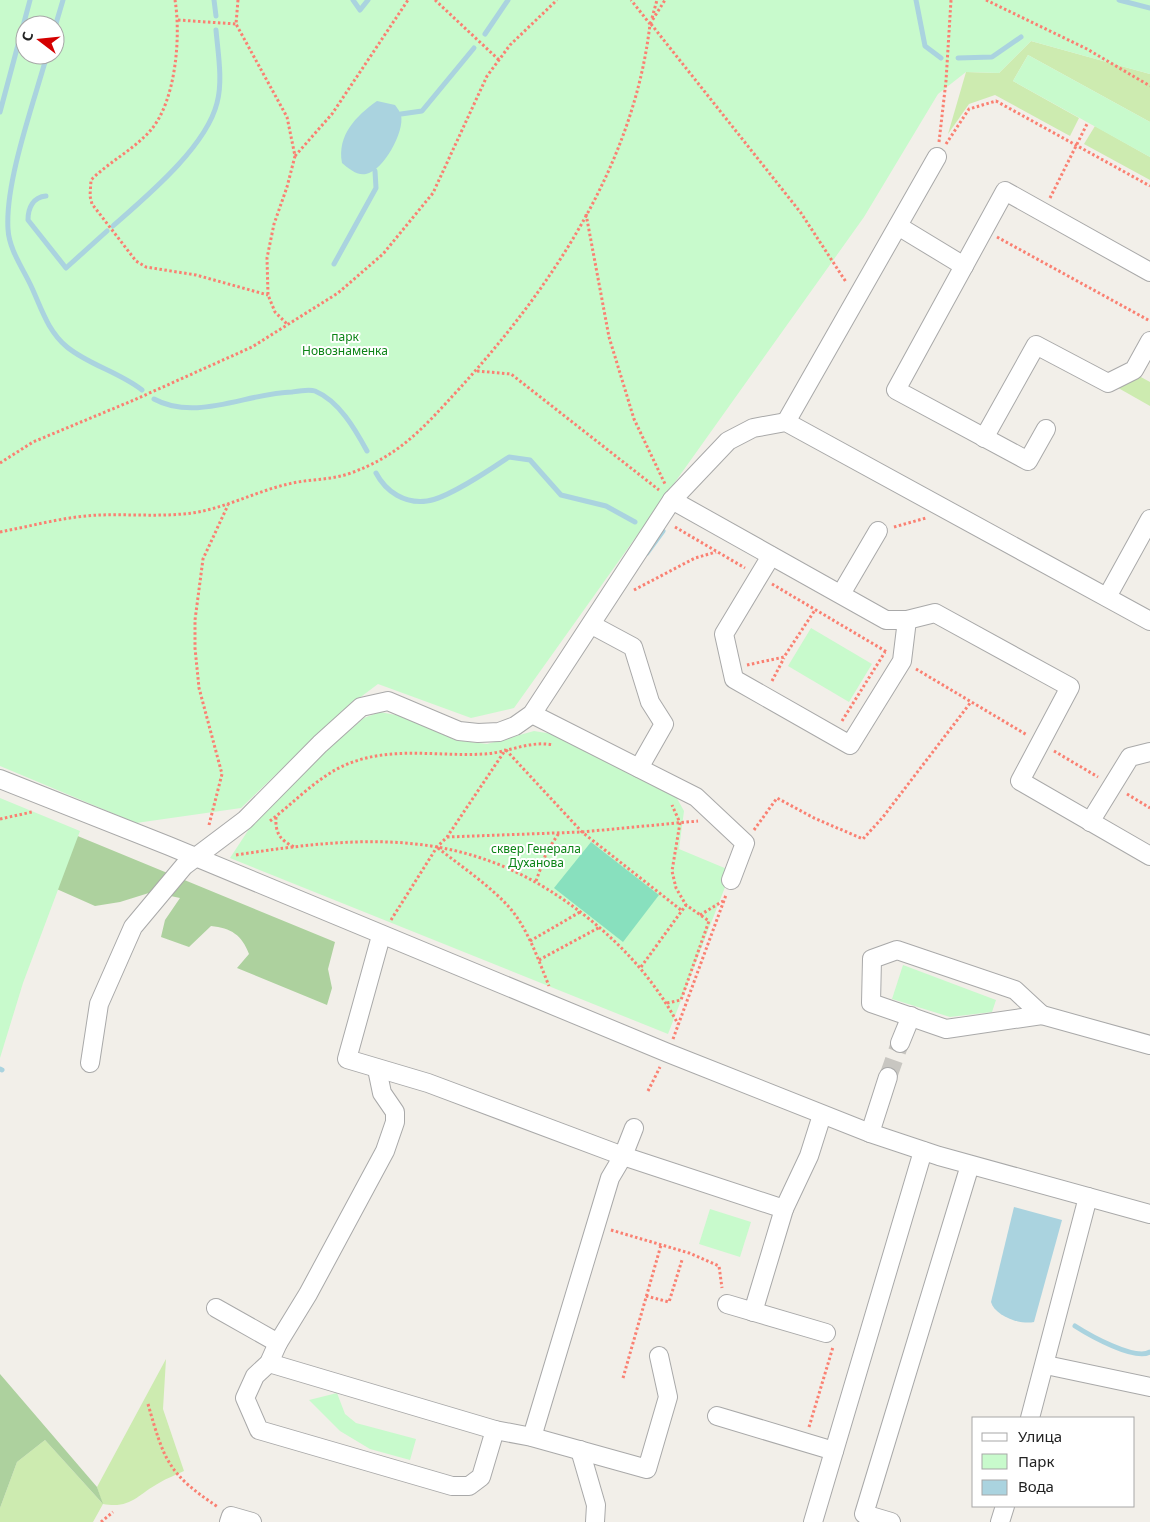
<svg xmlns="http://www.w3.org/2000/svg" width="1150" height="1522" font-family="'Noto Sans',sans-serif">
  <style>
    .grass { fill: #cdebb0 }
    .forest { fill: #add19e }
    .park { fill: #c8facc; fill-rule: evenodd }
    .pitch { fill: #88e0be }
    .water { fill: #aad3df }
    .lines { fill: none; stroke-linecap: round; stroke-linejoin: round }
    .stream { stroke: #aad3df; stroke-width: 5 }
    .minor-tunnel { stroke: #c8c6c1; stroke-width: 18; stroke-dasharray: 18 9; stroke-linecap: butt }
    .minor-casing { stroke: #a9a9a9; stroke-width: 20 }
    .path { stroke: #fa8072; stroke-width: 3; stroke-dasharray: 2.5 2.5; stroke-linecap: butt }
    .minor { stroke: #fff; stroke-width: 18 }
    .labels { text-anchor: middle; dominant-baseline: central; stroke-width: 4; stroke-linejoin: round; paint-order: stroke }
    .park-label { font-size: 12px; fill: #0c8416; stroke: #fff }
  </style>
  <rect width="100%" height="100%" fill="#f2efe9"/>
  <g class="grass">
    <path d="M1031 41 1150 74V122L1028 55 1013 81 1079 118 1070 136 995 95 969 104 948 134 966 72 999 73Z"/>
    <path d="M1095 126 1150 157V180L1084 144Z"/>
    <path d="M1139 376 1150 382V406L1113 385Z"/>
    <path d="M166 1359 163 1409 184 1471C176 1475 167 1478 159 1483 137 1495 131 1509 103 1504L93 1522H0V1508L17 1462 45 1440 102 1503 97 1487Z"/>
  </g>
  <g class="forest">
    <path d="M0 804 335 942 328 969 332 988 327 1005 237 968 249 954C242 935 231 928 211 926L189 947 161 937 165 920 180 898 152 892 120 902 95 906 16 871Z"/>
    <path d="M0 1374 97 1487 103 1504 45 1440 17 1462 0 1508Z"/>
  </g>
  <g class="park">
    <path d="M0 0H1150V74L1031 41 999 73 966 72 938 94 864 217 514 708 471 718 378 684 342 711 241 808 136 823 0 766ZM25 25H55V55H25Z"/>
    <path d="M1028 55 1150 122V157L1013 81Z"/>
    <path d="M811 628 872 664 849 702 788 666Z"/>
    <path d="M380 712 406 717 455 740 487 744 534 731 559 735 674 793 684 811 679 849 727 869V882L668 1034 230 858 251 826 324 752 364 718Z"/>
    <path d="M0 798 80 831 23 983 0 1058Z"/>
    <path d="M903 965 996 1000 992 1012 950 1017 892 999Z"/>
    <path d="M710 1209 751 1222 740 1257 699 1244Z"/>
    <path d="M337 1393 345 1414 356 1423 416 1439 410 1460 370 1449 340 1431 309 1400Z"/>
  </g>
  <path class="pitch" d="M591 842 659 895 623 942 554 888Z"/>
  <g class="water">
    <path d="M377 101 395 105C397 108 400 111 401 115 405 132 383 171 366 174 357 176 348 168 342 163 337 135 356 116 377 101Z"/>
    <path d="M1014 1207 1062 1220 1034 1322C1020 1325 995 1316 991 1302Z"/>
  </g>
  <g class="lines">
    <g class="stream">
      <path d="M214 0 216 16"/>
      <path d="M353 0 360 10 368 0"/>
      <path d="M916 0 925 46 941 58"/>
      <path d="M1119 0 1150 8"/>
      <path d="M55 27 63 0"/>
      <path d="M485 34 508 0"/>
      <path d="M47 55C34 102 5 181 8 229 9 250 24 270 32 288 42 310 48 331 67 347 89 365 119 372 142 390"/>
      <path d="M958 58 992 57 1021 37"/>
      <path d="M0 112 30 0"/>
      <path d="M401 114 422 111 474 48"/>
      <path d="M46 196C33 197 28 208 28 220L66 268 107 231"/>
      <path d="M113 226C147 196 206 147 217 103 223 81 218 53 216 30"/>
      <path d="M334 264 376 188 375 171"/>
      <path d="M154 399C196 422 247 393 292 392 298 391 309 389 315 391 339 401 355 429 367 451"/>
      <path d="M376 473C386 492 405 504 427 501 447 499 491 469 509 457L530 460 561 495 606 506 635 522"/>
      <path d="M647 553 663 531"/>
      <path d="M0 1069 2 1070"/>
      <path d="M1075 1326C1089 1335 1135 1361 1150 1352"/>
    </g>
    <path class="minor-tunnel" d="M888 1077 900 1043"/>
    <defs>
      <g id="minor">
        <path d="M898 226 964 266"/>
        <path d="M786 422 937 157"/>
        <path d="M1046 429 1028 461 896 390 1005 191 1150 272"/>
        <path d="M984 438 1036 345 1108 383 1134 370 1150 341"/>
        <path d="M672 500 886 620H907L935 613 1070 687 1020 781 1150 856"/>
        <path d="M771 556 724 634 734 679 850 745 902 661 907 620"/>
        <path d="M841 594 878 531"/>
        <path d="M1107 597 1150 519"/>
        <path d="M592 625 633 647 650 702 664 724 639 768"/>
        <path d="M532 714 696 797 745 843 731 880"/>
        <path d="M0 779 169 846 668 1053 870 1133 939 1156 1150 1214"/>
        <path d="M1090 822 1130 757 1150 752"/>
        <path d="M381 936 347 1059 428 1083 623 1156 784 1209 809 1156 822 1115"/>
        <path d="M897 950 1015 990 1042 1015 946 1029 871 1003 872 959Z"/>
        <path d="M1042 1015 1150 1045"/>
        <path d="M900 1043 911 1016"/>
        <path d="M90 1063 99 1004 133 927 184 866 245 820 320 744 361 707 388 701 459 731 478 733 499 732 515 726 532 714 672 500 728 441 753 428 786 422 1150 621"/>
        <path d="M870 1133 888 1077"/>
        <path d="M727 1304 826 1333"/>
        <path d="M216 1308 278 1343 308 1294 385 1151 395 1122V1112L382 1093 377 1069"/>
        <path d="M753 1312 784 1209"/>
        <path d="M278 1343 269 1363 255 1376 245 1398 259 1430 452 1486H469L481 1477 495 1430"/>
        <path d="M269 1363 495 1430 532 1437 647 1469 668 1397 659 1356"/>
        <path d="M1046 1365 1150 1387"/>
        <path d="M717 1416 834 1451"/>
        <path d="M1030 1418 1088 1197"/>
        <path d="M532 1437 610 1178 623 1156 634 1128"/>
        <path d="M580 1450 596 1505 595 1522"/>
        <path d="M229 1522 231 1516 252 1522"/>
        <path d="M813 1522 923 1151"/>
        <path d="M891 1522 864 1514 970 1165"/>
        <path d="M1000 1522 1005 1506"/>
      </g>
    </defs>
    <use href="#minor" class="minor-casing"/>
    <g class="path">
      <path d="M175 0C181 36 176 102 150 131 133 150 109 162 91 180L90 196 92 204 136 261 146 267 196 275 268 295"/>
      <path d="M238 0 236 24 287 117 295 156 287 187 274 224 267 258 268 295 275 312 287 324"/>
      <path d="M435 0 499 60"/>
      <path d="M986 0 1087 49 1150 86"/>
      <path d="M652 18 657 0"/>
      <path d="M178 20 236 24"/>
      <path d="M650 24 665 0"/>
      <path d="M651 24 801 213 846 282"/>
      <path d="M939 142 946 81 951 0"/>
      <path d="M946 144 969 109 996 101 1150 186"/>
      <path d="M295 156 332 114 408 0"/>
      <path d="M1050 198 1088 122"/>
      <path d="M586 214 609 337 634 419 665 484"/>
      <path d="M997 237 1150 321"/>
      <path d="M477 371 511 374 659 490"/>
      <path d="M0 463 33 442 134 400 252 347 338 293 383 254 433 193 487 76 510 45 557 0"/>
      <path d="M675 527 745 568"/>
      <path d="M894 527 926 518"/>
      <path d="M0 532C32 526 67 516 100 515 130 514 162 517 192 513 227 508 258 490 293 483 311 479 330 480 348 474 400 456 423 428 459 389 552 287 634 164 650 24L631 0"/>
      <path d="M772 584 887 652"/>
      <path d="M634 590 695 558 716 552"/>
      <path d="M747 665 784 657 815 610"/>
      <path d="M916 669 1027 735"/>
      <path d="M772 681 784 658"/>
      <path d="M842 721 885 652"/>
      <path d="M506 750 582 832 681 910"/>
      <path d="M1054 751 1098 777"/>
      <path d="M1127 794 1150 808"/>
      <path d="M276 817C275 833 280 840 294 847"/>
      <path d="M0 819 32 812"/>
      <path d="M270 821C292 804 313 782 337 769 384 744 435 757 484 754 507 753 530 740 553 745"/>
      <path d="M209 825 222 774 199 688 195 648V620L203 559 228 505"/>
      <path d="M754 830 777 798 814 818 863 839 883 817 971 702"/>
      <path d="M447 837 582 832 698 821"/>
      <path d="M438 848C462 867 489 885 509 907 528 929 538 959 549 986"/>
      <path d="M236 855C371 834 475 827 588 918 625 948 655 981 678 1024"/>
      <path d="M536 881 547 851 559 833"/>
      <path d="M700 915 723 901"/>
      <path d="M391 920 437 847 447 837 506 749"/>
      <path d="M530 941 580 912"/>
      <path d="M539 960 600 927"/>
      <path d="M641 967 686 905"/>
      <path d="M667 1003 681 1000 709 921 686 905 676 888 672 871 680 823 672 805"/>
      <path d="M673 1039 726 895"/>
      <path d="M648 1091 660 1067"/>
      <path d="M611 1230 689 1253 719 1266 722 1288"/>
      <path d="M646 1296 669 1302 682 1260"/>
      <path d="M623 1378 661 1245"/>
      <path d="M148 1404C164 1460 168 1474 218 1507"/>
      <path d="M809 1427 833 1347"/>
      <path d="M101 1522 113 1512"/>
    </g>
    <use href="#minor" class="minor"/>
  </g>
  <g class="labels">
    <g class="park-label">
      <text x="345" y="336">парк<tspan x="345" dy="14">Новознаменка</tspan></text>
      <text x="536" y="848">сквер Генерала<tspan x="536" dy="14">Духанова</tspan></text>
    </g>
  </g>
  <rect x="972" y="1417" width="162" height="90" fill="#ffffff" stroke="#a7a7a7"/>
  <rect x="982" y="1433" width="25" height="8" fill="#ffffff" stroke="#a7a7a7"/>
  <text x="1018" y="1442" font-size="15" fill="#222222">Улица</text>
  <rect x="982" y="1454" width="25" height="15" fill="#c8facc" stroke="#a7a7a7"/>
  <text x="1018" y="1467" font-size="15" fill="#222222">Парк</text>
  <rect x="982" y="1480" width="25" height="15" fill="#aad3df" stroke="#a7a7a7"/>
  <text x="1018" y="1492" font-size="15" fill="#222222">Вода</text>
  <g transform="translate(40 40) rotate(286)"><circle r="24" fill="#ffffff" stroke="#a7a7a7"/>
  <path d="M0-4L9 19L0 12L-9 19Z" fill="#d40000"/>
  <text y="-8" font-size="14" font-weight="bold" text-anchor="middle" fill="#222222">С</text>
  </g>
</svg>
